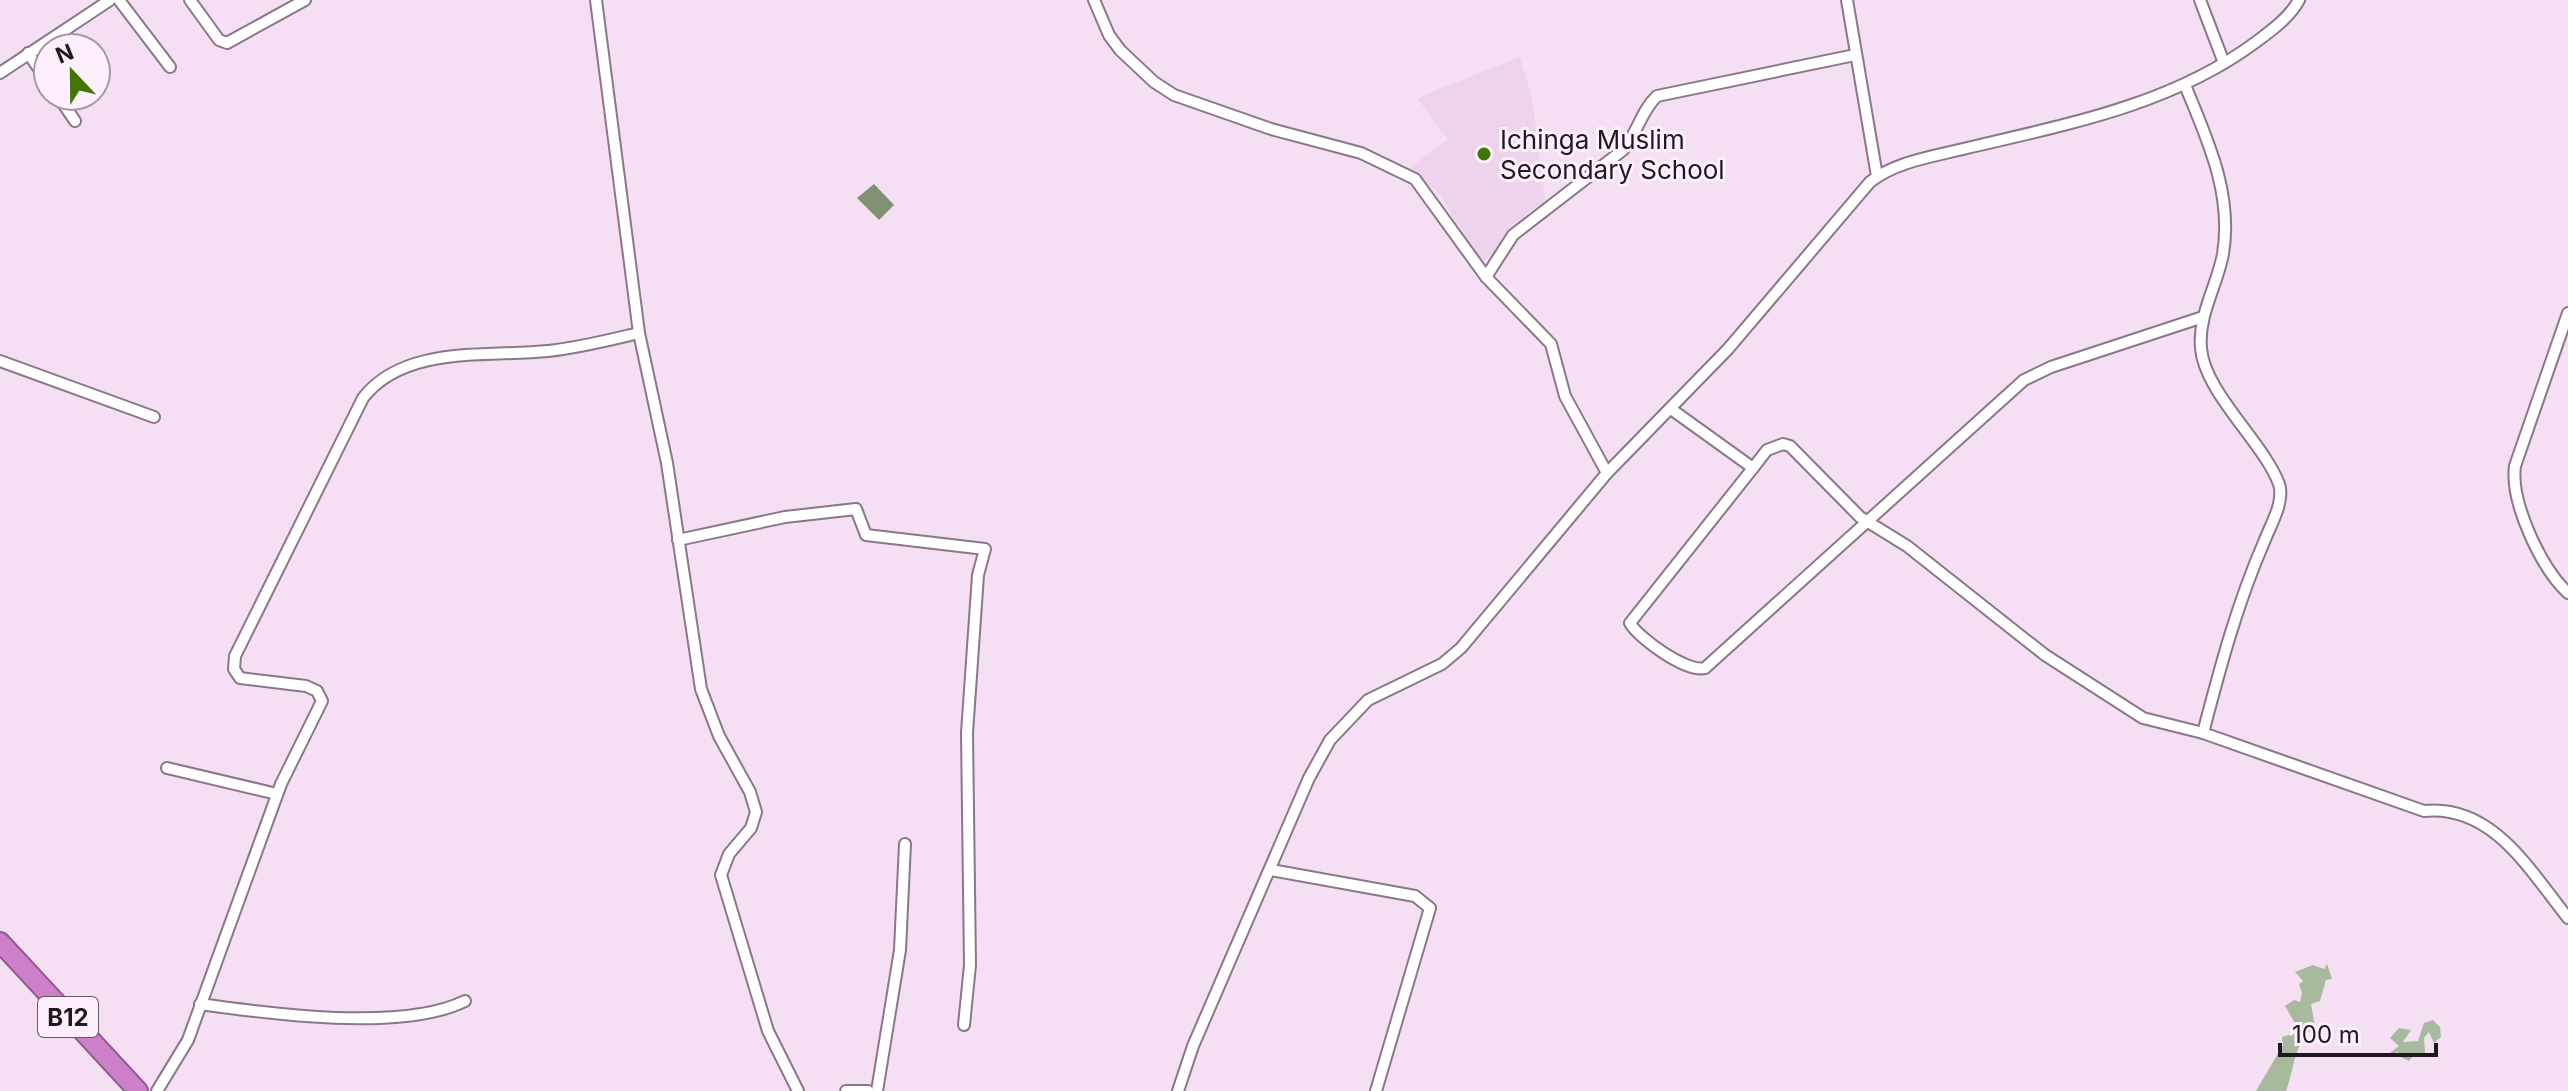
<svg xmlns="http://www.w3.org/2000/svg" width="2568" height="1091" font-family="Inter,sans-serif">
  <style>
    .built { fill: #eed3ec }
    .forest { fill: #a8ba9e }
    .water { fill: #7f9075 }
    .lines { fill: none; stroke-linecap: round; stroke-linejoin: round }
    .street-casing { stroke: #8b7789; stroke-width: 14 }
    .highway-casing { stroke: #905b8e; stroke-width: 22 }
    .street { stroke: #fff; stroke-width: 10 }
    .highway { stroke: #cd7fc9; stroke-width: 18 }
    .poi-dot { fill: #407604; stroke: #fdf0fc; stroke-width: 3 }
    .labels { text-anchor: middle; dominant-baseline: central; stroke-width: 6; stroke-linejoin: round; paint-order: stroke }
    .shield { fill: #fdf0fc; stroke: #625961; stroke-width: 2 }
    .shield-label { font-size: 24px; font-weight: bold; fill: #20181f }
    .poi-label { font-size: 26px; fill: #20181f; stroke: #fdf0fc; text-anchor: start }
  </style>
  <rect width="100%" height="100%" fill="#f5e0f3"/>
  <path class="built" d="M1520 57 1532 98 1545 201 1511 225 1494 253 1484 260 1475 253 1441 196 1410 168 1448 139 1417 98Z"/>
  <g class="forest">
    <path d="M2327 964 2332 979 2326 980 2320 1001 2311 1004 2315 1027C2293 1043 2295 1068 2286 1091H2256L2283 1045 2282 1037 2292 1034 2296 1025 2285 1006 2294 1000 2300 1002 2302 993 2299 984 2303 981 2295 972 2313 965 2324 969Z"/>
    <path d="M2433 1020 2440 1027 2441 1037 2434 1043 2429 1032 2424 1038 2425 1053 2415 1054 2409 1061 2398 1056V1052L2387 1055 2399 1046 2390 1038 2399 1028 2411 1030 2403 1042 2418 1041 2424 1023Z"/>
  </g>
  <path class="water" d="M874 184 894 205 879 220 857 198Z"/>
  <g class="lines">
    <defs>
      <g id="street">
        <path d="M119 0 170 67"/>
        <path d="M190 0 219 40 227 43 305 0"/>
        <path d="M596 0 639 333 667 463 701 689 719 736 750 792 756 812 751 828 729 854 721 875 768 1031 798 1091"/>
        <path d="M1094 0 1109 35 1120 50 1154 82 1174 95 1271 129 1361 153 1415 179 1486 277 1551 344 1565 396 1607 473"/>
        <path d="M1847 0 1877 176"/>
        <path d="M2200 0 2224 63"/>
        <path d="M28 53 48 82"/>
        <path d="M0 73 110 0"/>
        <path d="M2185 85C2207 139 2233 193 2223 254 2217 286 2198 315 2201 348 2204 392 2264 443 2279 484 2285 502 2270 526 2264 542 2237 604 2220 668 2203 733"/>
        <path d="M58 96 75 121"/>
        <path d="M1486 277 1513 235 1623 150C1638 132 1641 111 1657 96L1855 55"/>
        <path d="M2568 313 2515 466C2510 502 2541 568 2568 593"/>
        <path d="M0 361 154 417"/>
        <path d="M1671 409 1753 468 1767 450 1783 444 1790 446 1860 517 1907 546 2045 655 2143 718 2203 733 2424 811C2493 804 2530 871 2568 918"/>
        <path d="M1753 468 1630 623C1638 638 1687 673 1705 668L2024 380 2051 367 2203 317"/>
        <path d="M678 540 785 517 856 509 866 535 985 549 978 575 967 733 970 965 964 1025"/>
        <path d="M167 768 277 794"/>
        <path d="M1271 870 1415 896 1430 908 1376 1091"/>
        <path d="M200 1004C270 1014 402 1032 465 1001"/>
        <path d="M157 1091 188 1040 281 784 322 701 317 691 306 686 240 678 234 669 235 656 363 398C404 345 487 357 548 351 578 348 609 340 639 333"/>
        <path d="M846 1091H868"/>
        <path d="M877 1091 900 950 905 844"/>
        <path d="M1178 1091 1193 1046 1309 778 1330 740 1368 700 1442 664 1461 648 1607 473 1728 349 1870 182C1896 161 1936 156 1967 148 2068 124 2171 105 2256 42 2272 30 2289 18 2299 0"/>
      </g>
      <path id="highway" d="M0 942 138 1091"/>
    </defs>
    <use href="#street" class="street-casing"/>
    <use href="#highway" class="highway-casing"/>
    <use href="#street" class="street"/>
    <use href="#highway" class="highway"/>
  </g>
  <circle class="poi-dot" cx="1484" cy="154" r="8"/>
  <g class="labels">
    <rect class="shield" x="38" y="997" width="60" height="40" rx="6"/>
    <g class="shield-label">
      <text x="68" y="1017">B12</text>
    </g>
    <g class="poi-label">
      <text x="1500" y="139">Ichinga Muslim<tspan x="1500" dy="30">Secondary School</tspan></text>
    </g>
  </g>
  <g transform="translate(72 72) rotate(338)"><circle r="38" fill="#fdf0fc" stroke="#a59aa4" stroke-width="2"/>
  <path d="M0-6L14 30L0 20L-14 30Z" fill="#407604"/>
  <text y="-12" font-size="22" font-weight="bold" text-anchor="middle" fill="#20181f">N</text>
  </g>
  <path d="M2280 1043v12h156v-12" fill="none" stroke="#20181f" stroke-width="4"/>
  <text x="2292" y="1043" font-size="24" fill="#20181f" stroke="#fdf0fc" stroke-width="6" paint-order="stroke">100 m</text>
</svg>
